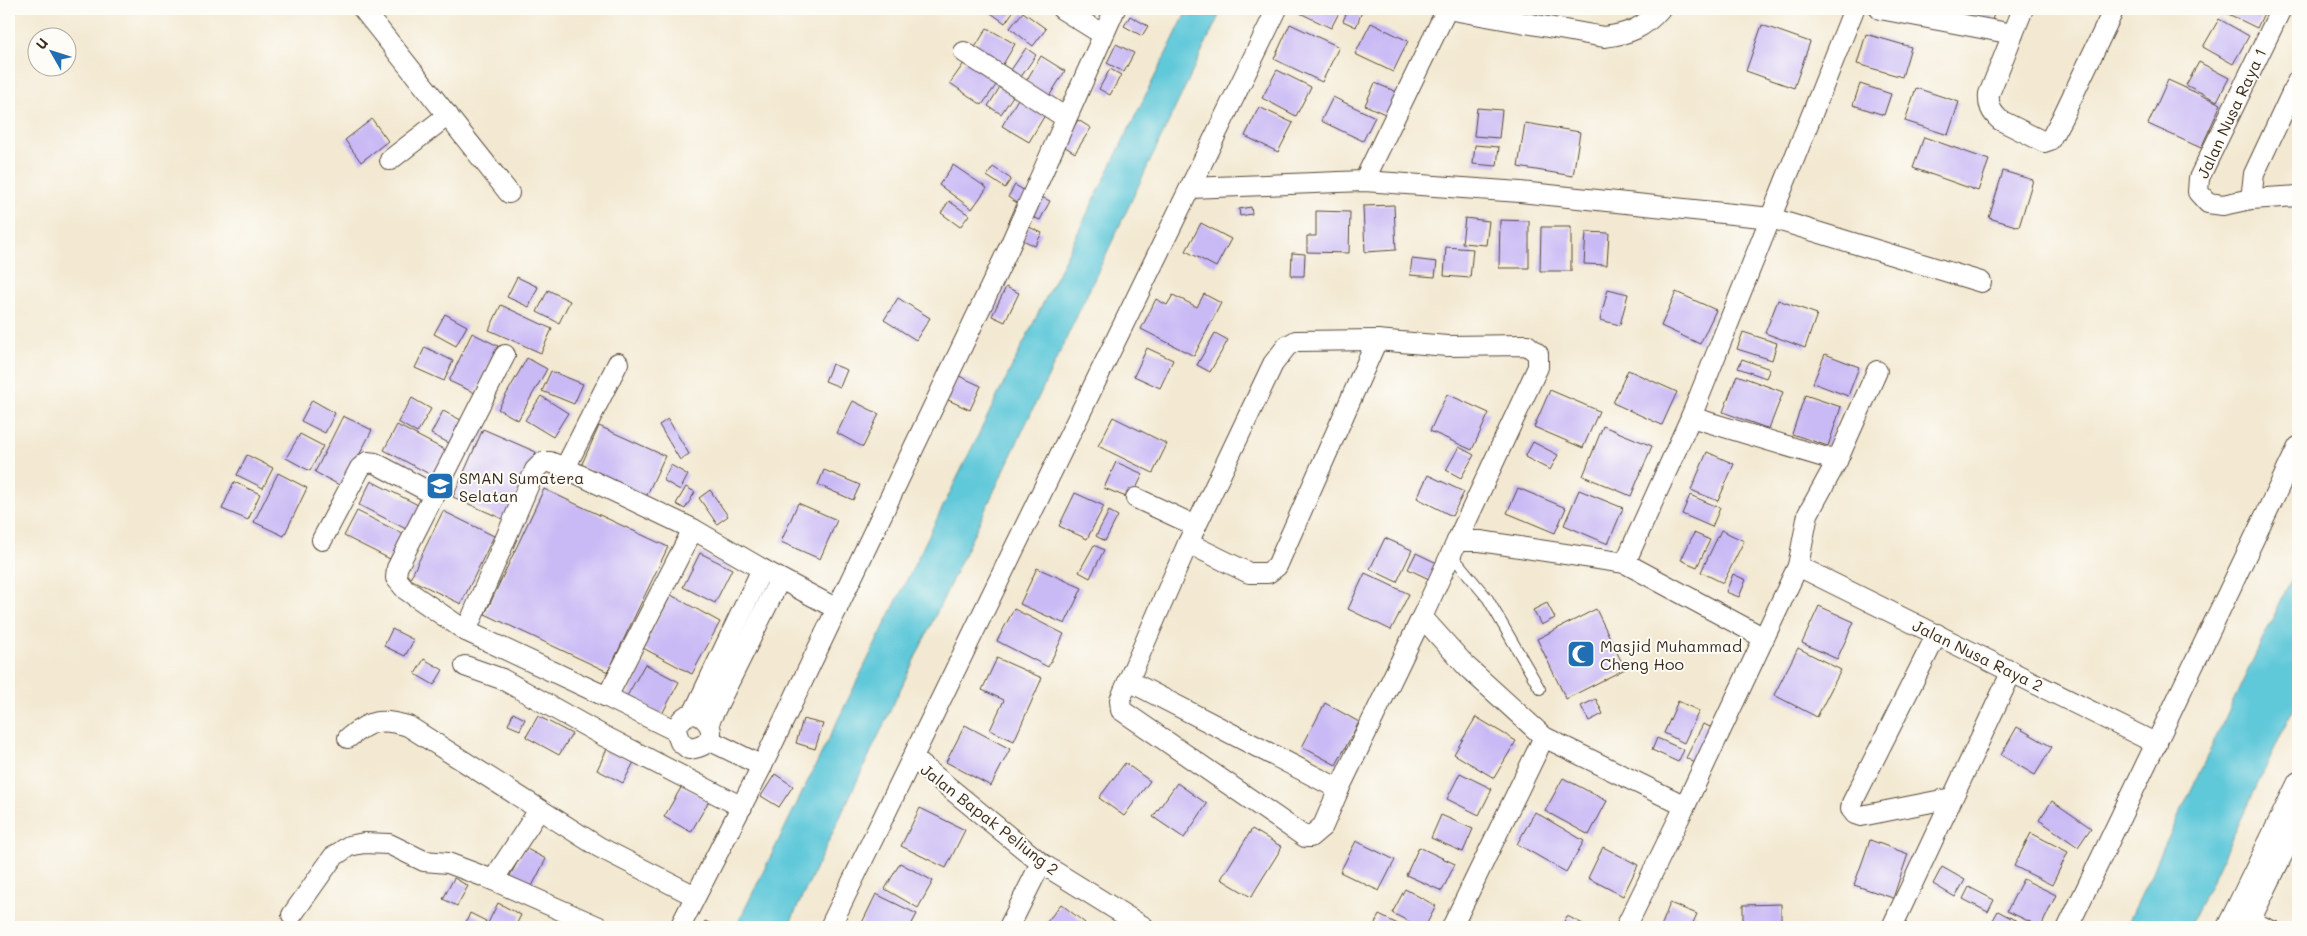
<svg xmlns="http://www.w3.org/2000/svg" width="2307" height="936" font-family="Mali,sans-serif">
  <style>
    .water { fill: #5ec8d9; stroke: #4c797c }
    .building { fill: #c9b9f5 }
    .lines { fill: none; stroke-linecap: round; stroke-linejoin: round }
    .lane-casing { stroke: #574739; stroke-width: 12 }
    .street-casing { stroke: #574739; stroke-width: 22 }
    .lane { stroke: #fff; stroke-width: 10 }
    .street { stroke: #fff; stroke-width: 20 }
    .labels { text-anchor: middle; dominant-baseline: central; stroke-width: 4; stroke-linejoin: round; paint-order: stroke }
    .street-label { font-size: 16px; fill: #3b2a1e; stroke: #fdfcf7 }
    .poi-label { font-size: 16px; fill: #3b2a1e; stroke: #fdfcf7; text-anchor: start }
  </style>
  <rect width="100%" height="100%" fill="#fdfcf7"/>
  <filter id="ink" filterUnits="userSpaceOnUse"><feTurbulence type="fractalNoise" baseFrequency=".02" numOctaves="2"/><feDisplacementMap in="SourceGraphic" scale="10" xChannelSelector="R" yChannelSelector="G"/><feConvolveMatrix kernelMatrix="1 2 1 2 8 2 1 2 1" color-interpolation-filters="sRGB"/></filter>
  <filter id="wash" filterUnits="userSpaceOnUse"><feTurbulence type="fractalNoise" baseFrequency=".0096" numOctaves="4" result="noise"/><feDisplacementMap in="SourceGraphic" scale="20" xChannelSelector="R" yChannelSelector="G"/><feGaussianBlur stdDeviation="1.12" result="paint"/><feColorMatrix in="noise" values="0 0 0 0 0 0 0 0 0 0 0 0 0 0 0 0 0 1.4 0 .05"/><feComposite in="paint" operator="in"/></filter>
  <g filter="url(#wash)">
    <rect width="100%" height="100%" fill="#f3e9d2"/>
    <g class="water">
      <path d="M1188 9H1222L788 927H736Z"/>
      <path d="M2298 565V699L2190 927H2126Z"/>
    </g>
    <g id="blocks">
      <g class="building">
        <path d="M985 9H1015L1005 23Z"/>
        <path d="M1302 9H1341L1331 28 1300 13Z"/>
        <path d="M1348 9H1363L1356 27 1343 21Z"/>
        <path d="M1950 9H1996L1990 25 1949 11Z"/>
        <path d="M2221 9H2266L2257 28 2220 10Z"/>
        <path d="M1023 12 1046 29 1033 46 1010 28Z"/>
        <path d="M1130 16 1148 26 1142 36 1124 26Z"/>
        <path d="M2219 19 2249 36 2233 64 2203 47Z"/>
        <path d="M1371 23 1408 41 1393 72 1355 54Z"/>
        <path d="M1290 24 1339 47 1322 82 1274 59Z"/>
        <path d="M1762 25 1810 42 1794 88 1746 71Z"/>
        <path d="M987 28 1015 44 1002 66 974 49Z"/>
        <path d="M1866 34 1911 47 1902 77 1857 64Z"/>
        <path d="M1116 44 1134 53 1124 72 1107 63Z"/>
        <path d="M1026 48 1036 55 1021 77 1011 70Z"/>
        <path d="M1041 56 1065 71 1048 98 1025 83Z"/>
        <path d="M967 59 999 81 982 105 950 83Z"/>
        <path d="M2199 62 2229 78 2217 101 2186 85Z"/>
        <path d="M1110 69 1121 75 1110 95 1099 89Z"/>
        <path d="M1277 70 1311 87 1296 116 1262 98Z"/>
        <path d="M2168 80 2221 104 2201 148 2148 124Z"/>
        <path d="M1375 83 1397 92 1387 115 1365 105Z"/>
        <path d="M1002 84 1015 93 1001 114 988 106Z"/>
        <path d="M1860 84 1891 94 1884 115 1853 105Z"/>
        <path d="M1916 88 1959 102 1948 135 1905 121Z"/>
        <path d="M1333 97 1375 117 1363 141 1321 121Z"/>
        <path d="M1018 99 1045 115 1029 142 1002 126Z"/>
        <path d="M1259 107 1293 123 1278 152 1245 136Z"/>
        <path d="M1477 108 1502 110 1499 138 1474 136Z"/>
        <path d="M372 119 388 141 361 162 345 140Z"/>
        <path d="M1078 120 1091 128 1075 153 1062 145Z"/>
        <path d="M1525 123 1580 132 1573 176 1518 167Z"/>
        <path d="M1924 137 1989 160 1978 191 1913 168Z"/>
        <path d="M1475 145 1499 147 1497 166 1473 164Z"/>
        <path d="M953 165 987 188 972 209 939 185Z"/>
        <path d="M993 167 1011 179 1005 188 987 176Z"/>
        <path d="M2003 171 2033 180 2019 227 1989 218Z"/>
        <path d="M1015 185 1030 194 1022 206 1008 197Z"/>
        <path d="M1041 197 1050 201 1040 220 1031 216Z"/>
        <path d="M949 201 969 215 960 227 941 213Z"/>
        <path d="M1394 205 1396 250 1365 252 1363 206Z"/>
        <path d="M1251 207 1252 214 1240 216 1239 209Z"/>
        <path d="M1316 211 1350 212 1349 253 1307 252V236H1316Z"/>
        <path d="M1465 218 1489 221 1486 245 1462 243Z"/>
        <path d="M1500 220 1529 221V268H1499Z"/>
        <path d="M1201 223 1231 239 1216 267 1186 251Z"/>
        <path d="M1029 227 1042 233 1035 246 1023 240Z"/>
        <path d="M1541 227H1571V271H1540Z"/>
        <path d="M1586 232 1609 233 1607 265 1584 264Z"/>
        <path d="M1446 247 1473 249 1470 278 1444 276Z"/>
        <path d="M1292 253 1305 254 1304 276H1291Z"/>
        <path d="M1412 259 1437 262 1435 277 1410 275Z"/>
        <path d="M517 277 538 287 529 307 507 297Z"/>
        <path d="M1006 287 1019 293 1005 322 992 316Z"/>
        <path d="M1608 289 1628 294 1620 325 1600 320Z"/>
        <path d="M548 290 570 301 559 323 537 312Z"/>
        <path d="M1676 292 1716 310 1700 344 1661 326Z"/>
        <path d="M1204 294 1221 303 1194 356 1141 329 1156 299 1167 305 1173 295 1197 307Z"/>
        <path d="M898 298 930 318 916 340 884 320Z"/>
        <path d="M1778 300 1817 314 1805 348 1765 333Z"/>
        <path d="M501 305 552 329 541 353 489 330Z"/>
        <path d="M445 314 467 326 456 346 434 334Z"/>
        <path d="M1743 332 1777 343 1772 360 1737 349Z"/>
        <path d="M472 333 498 346 475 393 449 381Z"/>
        <path d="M1215 333 1228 340 1210 372 1197 365Z"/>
        <path d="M425 347 453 361 444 381 415 368Z"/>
        <path d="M1147 348 1173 360 1160 388 1134 376Z"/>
        <path d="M1825 354 1859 367 1848 396 1813 383Z"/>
        <path d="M527 358 547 369 518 420 498 409Z"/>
        <path d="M1742 359 1770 369 1766 378 1738 368Z"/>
        <path d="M832 364 847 370 840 387 825 381Z"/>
        <path d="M1628 370 1677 392 1662 425 1613 403Z"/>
        <path d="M551 371 583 384 574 404 542 391Z"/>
        <path d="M957 375 981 386 970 410 946 399Z"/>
        <path d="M1737 375 1783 392 1769 429 1723 412Z"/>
        <path d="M1550 390 1599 411 1583 448 1534 427Z"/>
        <path d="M1447 394 1489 413 1472 450 1430 431Z"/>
        <path d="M1805 395 1841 407 1828 446 1792 434Z"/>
        <path d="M541 396 568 413 553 437 525 420Z"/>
        <path d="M412 398 431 409 417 433 398 422Z"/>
        <path d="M312 400 335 413 325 433 301 421Z"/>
        <path d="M853 401 879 414 863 447 837 433Z"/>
        <path d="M443 411 465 422 453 445 431 434Z"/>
        <path d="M343 416 372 430 343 487 315 472Z"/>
        <path d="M1113 417 1167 444 1153 473 1098 446Z"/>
        <path d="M668 419 689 454 680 460 659 425Z"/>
        <path d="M397 425 449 452 435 477 384 450Z"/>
        <path d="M599 426 665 456 646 497 581 466Z"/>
        <path d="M1603 426 1652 446 1631 496 1583 476Z"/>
        <path d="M483 429 536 452 505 520 453 497Z"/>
        <path d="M300 434 323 446 310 471 286 458Z"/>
        <path d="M1533 442 1558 455 1550 470 1525 457Z"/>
        <path d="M1459 447 1474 455 1461 478 1446 470Z"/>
        <path d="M1707 452 1734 464 1718 501 1691 490Z"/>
        <path d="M247 455 273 468 263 488 237 475Z"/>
        <path d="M1116 462 1143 474 1131 499 1104 488Z"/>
        <path d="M671 465 688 475 680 490 663 480Z"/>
        <path d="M824 470 860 485 853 500 818 485Z"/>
        <path d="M278 473 307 488 284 536 254 522Z"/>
        <path d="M1428 475 1464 492 1452 516 1417 498Z"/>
        <path d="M371 481 420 506 408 530 359 505Z"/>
        <path d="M234 482 260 494 248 520 222 509Z"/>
        <path d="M686 487 695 492 685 509 676 504Z"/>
        <path d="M1518 488 1566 508 1555 533 1507 513Z"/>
        <path d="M544 489 668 547 608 672 485 614Z"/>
        <path d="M710 490 728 516 717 524 699 498Z"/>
        <path d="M1579 490 1623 508 1608 544 1564 525Z"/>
        <path d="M1075 493 1104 506 1087 539 1059 526Z"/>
        <path d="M1690 495 1720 508 1712 527 1682 514Z"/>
        <path d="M798 503 837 520 820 559 781 542Z"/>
        <path d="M357 511 403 534 390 559 344 536Z"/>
        <path d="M443 511 494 536 461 604 410 579Z"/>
        <path d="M1109 511 1118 516 1105 541 1096 536Z"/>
        <path d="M1721 530 1744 541 1723 583 1701 572Z"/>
        <path d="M1694 533 1710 540 1697 567 1681 560Z"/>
        <path d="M1385 538 1412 550 1397 582 1370 569Z"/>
        <path d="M1094 545 1104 550 1090 578 1079 572Z"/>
        <path d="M700 553 732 569 715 603 683 587Z"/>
        <path d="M1416 553 1439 564 1431 580 1408 569Z"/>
        <path d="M1037 568 1082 588 1065 624 1020 604Z"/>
        <path d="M1365 573 1409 594 1391 630 1348 609Z"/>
        <path d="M1733 574 1746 580 1739 597 1726 592Z"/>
        <path d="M671 595 720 622 692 674 643 648Z"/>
        <path d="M1547 603 1555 618 1541 625 1533 610Z"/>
        <path d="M1819 606 1854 622 1837 659 1802 643Z"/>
        <path d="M1014 609 1064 634 1048 667 997 641Z"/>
        <path d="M1596 609 1625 669 1566 699 1537 639Z"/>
        <path d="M392 629 414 640 405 656 384 646Z"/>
        <path d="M1798 648 1841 670 1817 717 1774 695Z"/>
        <path d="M997 658 1042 678 1014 741 990 730 1004 700 982 690Z"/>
        <path d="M424 659 443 670 434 685 415 674Z"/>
        <path d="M645 664 679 682 662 714 627 696Z"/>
        <path d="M1596 699 1603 714 1589 721 1581 706Z"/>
        <path d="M1678 701 1699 711 1684 743 1664 733Z"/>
        <path d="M1325 703 1359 722 1336 765 1302 747Z"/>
        <path d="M513 713 525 719 520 730 508 725Z"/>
        <path d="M538 716 572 734 559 755 526 737Z"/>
        <path d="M1476 717 1516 741 1494 778 1454 754Z"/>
        <path d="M803 719 823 724 815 749 796 743Z"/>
        <path d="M1703 724 1713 728 1695 763 1686 758Z"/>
        <path d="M965 725 1010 749 991 786 946 762Z"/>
        <path d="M2017 727 2052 747 2035 775 2001 755Z"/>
        <path d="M1657 738 1684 750 1678 762 1652 750Z"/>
        <path d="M607 749 634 762 623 783 597 770Z"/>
        <path d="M1125 763 1150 781 1124 816 1099 798Z"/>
        <path d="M1460 773 1492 789 1479 815 1447 799Z"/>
        <path d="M775 774 793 786 779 807 761 796Z"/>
        <path d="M1563 778 1607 801 1589 835 1545 811Z"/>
        <path d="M1177 783 1207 804 1184 838 1153 817Z"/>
        <path d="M682 786 709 801 691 832 664 817Z"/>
        <path d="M2052 801 2091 828 2078 847 2039 820Z"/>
        <path d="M920 808 965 830 946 868 901 846Z"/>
        <path d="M1535 812 1584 841 1566 872 1517 844Z"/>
        <path d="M1441 815 1473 829 1463 852 1431 838Z"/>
        <path d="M1252 829 1282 847 1251 897 1221 879Z"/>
        <path d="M2031 833 2068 852 2052 885 2014 866Z"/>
        <path d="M1870 840 1908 854 1893 898 1854 885Z"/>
        <path d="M1356 841 1395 860 1379 891 1340 872Z"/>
        <path d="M1419 847 1455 864 1442 891 1406 875Z"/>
        <path d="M1603 847 1638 865 1623 896 1588 878Z"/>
        <path d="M525 848 546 859 529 892 507 881Z"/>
        <path d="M900 863 933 881 918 908 885 889Z"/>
        <path d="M1942 867 1965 880 1955 897 1933 884Z"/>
        <path d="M454 878 468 886 457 906 443 899Z"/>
        <path d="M2023 879 2056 895 2041 927 2007 911Z"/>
        <path d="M1969 887 1994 900 1988 912 1963 899Z"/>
        <path d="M1405 889 1436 906 1425 927H1420L1392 913Z"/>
        <path d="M876 894 917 914 910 927H860Z"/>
        <path d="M498 903 521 915 515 927H486Z"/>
        <path d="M1670 903 1697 914 1691 927H1661Z"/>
        <path d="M1061 904 1085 923 1082 927H1043Z"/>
        <path d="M1781 904V927H1743V905Z"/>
        <path d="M1998 911 2028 927H1989Z"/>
        <path d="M470 913 486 921 483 927H464Z"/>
        <path d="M1379 915 1404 927H1373Z"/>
        <path d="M1567 916 1589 927H1561Z"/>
        <path d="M705 921 718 927H702Z"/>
      </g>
    </g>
  </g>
  <g filter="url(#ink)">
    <use href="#blocks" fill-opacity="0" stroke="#574739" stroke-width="1"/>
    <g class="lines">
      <defs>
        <g id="lane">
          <path d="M1451 554 1488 599 1540 689"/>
          <path d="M2251 916 2275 927"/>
        </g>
        <g id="street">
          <path d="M363 9 509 193"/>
          <path d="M1062 9 1102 34"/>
          <path d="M1447 9 1604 37C1629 34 1644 28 1660 9"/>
          <path d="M1880 9 2013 34"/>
          <path d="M2023 9 1989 94C1988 105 1991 112 2000 120L2044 142 2050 140 2062 118 2114 9"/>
          <path d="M2281 9 2199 178 2198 192 2208 203 2223 205 2251 199 2298 196"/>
          <path d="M964 52 1066 118"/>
          <path d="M390 160 448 115"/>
          <path d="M1364 181 1447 9"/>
          <path d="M1190 188 1364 181 1520 192 1771 218 1981 282"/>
          <path d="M2251 199 2254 174 2298 80"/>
          <path d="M505 355 397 568 396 578 406 590 466 631 607 697"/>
          <path d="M1691 417 1837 461 1808 514 1798 566 1764 638"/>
          <path d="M1837 461 1877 371"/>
          <path d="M565 468 618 363"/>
          <path d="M1136 498 1196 526"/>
          <path d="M322 540 360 468 367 462 375 463 435 495"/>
          <path d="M1188 543 1249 573H1268L1277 566 1377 340"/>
          <path d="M1798 566 2157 744"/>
          <path d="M1422 617 1339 789 1323 826 1310 837H1305L1121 710 1120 700 1188 543 1273 364 1287 346 1296 341 1377 340 1447 346 1527 345 1538 354V367L1457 541"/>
          <path d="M466 631 535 470 543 462H550L565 468 693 529"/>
          <path d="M1937 634 1852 803 1851 809 1855 814 1861 816 1952 798"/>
          <path d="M465 666 502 679 600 734 742 807"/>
          <path d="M1129 681 1339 789"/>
          <path d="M693 714 762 569"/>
          <path d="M709 722 780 579"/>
          <path d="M676 731C690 687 739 743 689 749L680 742 676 731 607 697 693 529 762 569 837 609"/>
          <path d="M1544 737 1685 806 1764 638 1625 563"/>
          <path d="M348 738C370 720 380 718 408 726L599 847 695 896"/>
          <path d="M709 740 762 766"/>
          <path d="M913 758 1041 863 1144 927"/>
          <path d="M539 810 493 880 599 927"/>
          <path d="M292 915 333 857 349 846 364 843 389 844 424 861 448 863 493 880"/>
          <path d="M680 927 762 766 1008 250 1115 9"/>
          <path d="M830 927 1277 9"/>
          <path d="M1009 927 1041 863"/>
          <path d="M1452 927 1544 737 1467 667 1422 617 1457 541H1480L1625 563 1691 417 1854 9"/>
          <path d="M1626 927 1685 806"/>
          <path d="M1892 927 2012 671"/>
          <path d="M2068 927 2298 447"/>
          <path d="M2227 927 2298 782"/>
          <path d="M2247 927 2298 823"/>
        </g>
      </defs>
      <use href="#lane" class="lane-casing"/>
      <use href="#street" class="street-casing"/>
      <use href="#lane" class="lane"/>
      <use href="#street" class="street"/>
    </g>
  </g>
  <defs>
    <symbol id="school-square" viewBox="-11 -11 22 22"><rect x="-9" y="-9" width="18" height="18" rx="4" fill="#1f6fb2" stroke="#fdfcf7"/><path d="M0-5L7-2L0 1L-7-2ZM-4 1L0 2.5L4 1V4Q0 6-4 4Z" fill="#fff"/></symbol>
    <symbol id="mosque-square" viewBox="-11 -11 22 22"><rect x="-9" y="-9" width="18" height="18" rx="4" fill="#1f6fb2" stroke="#fdfcf7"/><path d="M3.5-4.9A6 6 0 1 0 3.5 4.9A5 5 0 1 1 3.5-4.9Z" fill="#fff"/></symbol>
  </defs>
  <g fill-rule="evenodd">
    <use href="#school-square" x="424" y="470" width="32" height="32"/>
    <use href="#mosque-square" x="1565" y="638" width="32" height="32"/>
  </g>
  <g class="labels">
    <g class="street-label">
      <text transform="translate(2231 113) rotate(-65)">Jalan Nusa Raya 1</text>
      <text transform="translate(1978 655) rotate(26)">Jalan Nusa Raya 2</text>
      <text transform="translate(990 819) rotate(38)">Jalan Bapak Peliung 2</text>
    </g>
    <g class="poi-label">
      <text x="459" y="477">SMAN Sumatera<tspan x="459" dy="18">Selatan</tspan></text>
      <text x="1600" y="645">Masjid Muhammad<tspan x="1600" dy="18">Cheng Hoo</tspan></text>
    </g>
  </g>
  <rect width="2307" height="936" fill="none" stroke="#fdfcf7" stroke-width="30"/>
  <g transform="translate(52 52) rotate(309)"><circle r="24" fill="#fdfcf7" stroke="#afa8a0"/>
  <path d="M0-4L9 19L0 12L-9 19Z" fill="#1f6fb2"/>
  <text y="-8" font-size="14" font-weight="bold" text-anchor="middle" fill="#3b2a1e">U</text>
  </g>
</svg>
